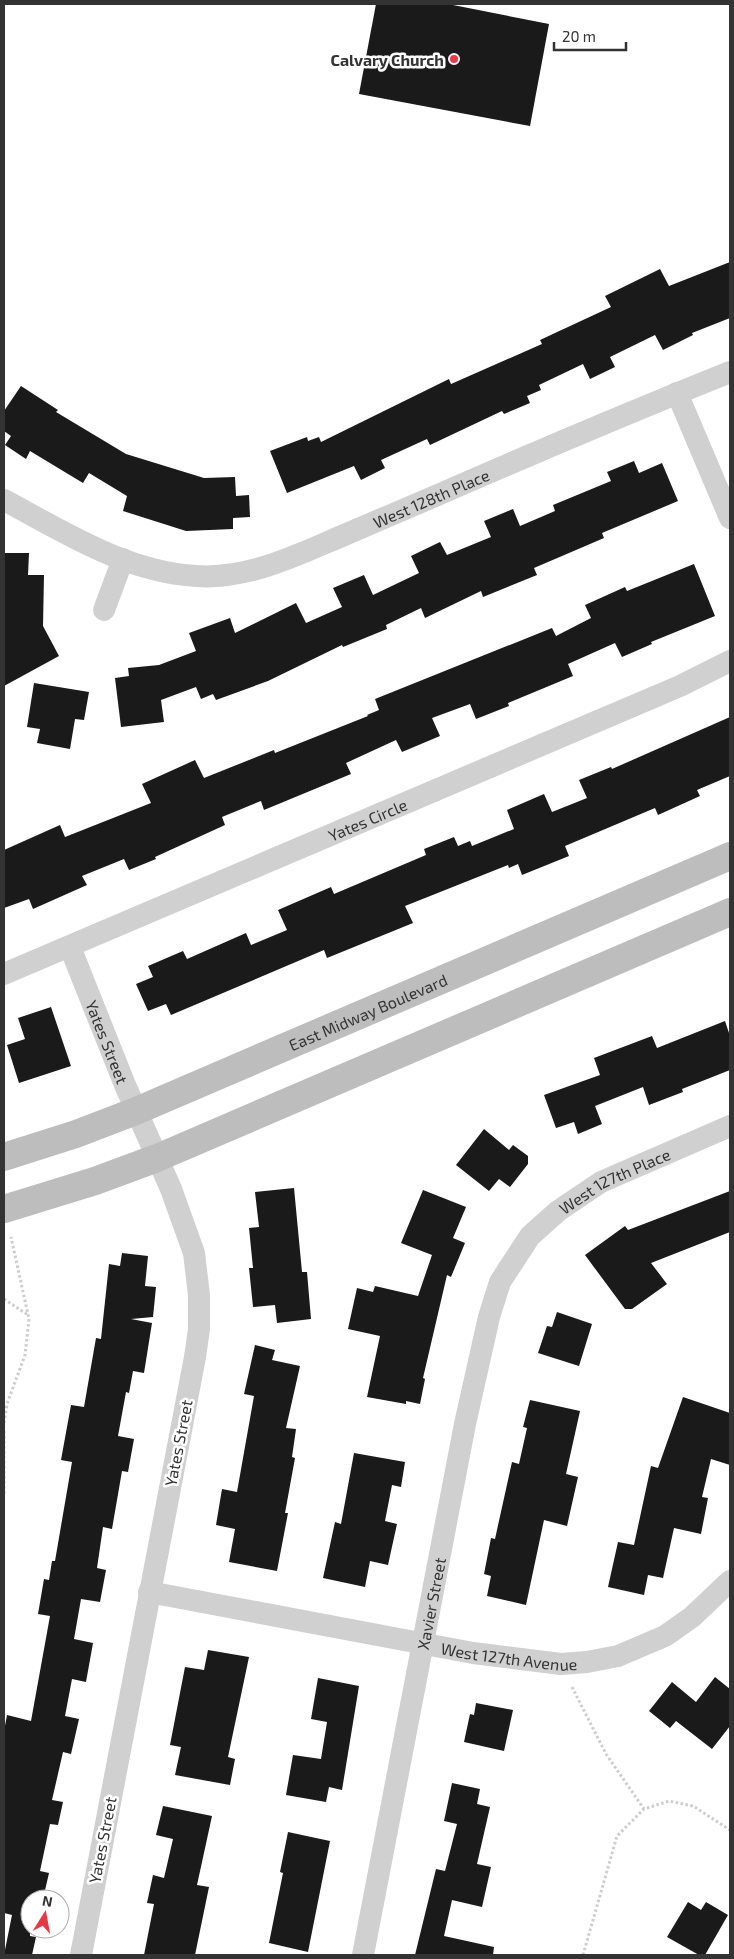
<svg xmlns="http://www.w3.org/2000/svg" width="734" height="1959" font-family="'Exo 2',sans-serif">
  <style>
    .building { fill: #1a1a1a }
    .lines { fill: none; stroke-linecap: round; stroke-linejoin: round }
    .path { stroke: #cdcdcd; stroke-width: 3; stroke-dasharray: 2.5 2.5; stroke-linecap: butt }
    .minor { stroke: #d0d0d0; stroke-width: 22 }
    .secondary { stroke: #bdbdbd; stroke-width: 28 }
    .poi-dot { fill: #e63946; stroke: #fff; stroke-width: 2 }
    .labels { text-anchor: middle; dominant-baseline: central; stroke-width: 5; stroke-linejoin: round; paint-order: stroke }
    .poi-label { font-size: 16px; font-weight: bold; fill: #333; stroke: #fff; text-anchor: end }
    .street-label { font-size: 16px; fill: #333; stroke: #fff }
  </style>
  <rect width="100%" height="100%" fill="#fff"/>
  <g class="building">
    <path d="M376 4H448L549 24 530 126 359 94Z"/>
    <path d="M730 262V318L692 333 693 335 663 350 655 335 610 357 615 367 590 379 583 364 539 385 541 390 527 396 530 403 504 414 502 411 430 445 427 439 381 460 385 468 361 480 354 466 287 493 270 451 307 437 308 441 319 437 321 442 449 379 451 384 542 344 540 340 611 307 605 296 660 269 669 286Z"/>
    <path d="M21 386 58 410 56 412 126 454 204 478 235 477 236 496 249 495 250 517 233 518V529L186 531 123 511 127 496 89 473 83 483 30 451 26 459 5 445 11 436 4 431V411Z"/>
    <path d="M634 461 639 473 662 463 678 501 602 533 604 538 534 568 537 575 483 597 481 591 425 618 421 608 386 625 387 629 343 647 342 645 268 681 216 700 213 694 201 699 196 687 161 700 164 722 121 727 115 678 129 676 128 668 159 665 196 651 189 633 230 618 235 633 296 603 306 623 342 607 333 588 364 575 373 595 419 573 411 556 440 542 447 555 491 537 484 521 513 509 520 526 555 511 553 505 611 481 607 472Z"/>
    <path d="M4 553H29L28 575H44L43 626 59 656 4 686Z"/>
    <path d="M694 564 715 616 651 642 652 644 622 657 615 643 568 664 573 676 508 703 509 706 476 719 470 704 432 718 440 736 402 752 396 740 346 763 351 774 264 810 261 801 222 817 225 825 155 857 156 859 129 870 124 859 82 876 87 885 33 909 29 899 4 908V850L60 825 65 837 151 803 142 784 195 760 204 778 274 750 275 753 368 716 367 715 379 710 375 699 552 628 556 636 591 618 585 605 625 587 627 591Z"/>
    <path d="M34 683 89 692 84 720 75 719 70 749 37 743 40 729 27 727Z"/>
    <path d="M730 717V776L697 790 700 796 658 815 655 808 565 846 569 856 522 875 518 864 509 868 508 865 405 906 413 923 327 958 324 950 171 1015 166 1004 148 1011 136 984 153 977 148 966 183 951 187 959 246 933 251 945 287 930 278 910 331 887 334 894 426 855 424 849 454 837 458 846 470 841 472 846 514 829 507 810 544 794 552 812 587 798 579 780 611 767 612 769Z"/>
    <path d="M51 1007 71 1066 19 1083 7 1045 25 1039 18 1018Z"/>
    <path d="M725 1021 730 1036V1070L682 1089 683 1092 649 1105 643 1087 595 1106 602 1124 578 1134 574 1122 556 1128 544 1095 600 1075 594 1058 652 1036 657 1048Z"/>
    <path d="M484 1129 509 1150 513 1145 528 1156V1164L510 1187 499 1179 489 1191 456 1165Z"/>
    <path d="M294 1188 302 1272H307L311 1319 277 1323 275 1305 253 1307 249 1268H253L249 1228 259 1227 255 1192Z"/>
    <path d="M423 1190 466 1207 453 1238 465 1243 451 1277 447 1275 423 1378 425 1379 420 1404 406 1401V1404L367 1397 380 1336 348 1329 357 1288 373 1292 375 1286 418 1296 432 1255 401 1243Z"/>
    <path d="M730 1191V1232L651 1263 667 1284 632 1309H625L585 1255 625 1226 628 1230Z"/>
    <path d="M122 1253 148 1256 145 1286 156 1287 153 1317 131 1319 152 1323 144 1373 133 1371 129 1393 126 1392 118 1436 134 1439 128 1472 122 1471 112 1529 103 1527 97 1568 106 1570 100 1602 81 1599 74 1639 93 1643 86 1682 72 1679 65 1716 79 1719 71 1754 63 1752 52 1800 63 1802 58 1825 50 1824 40 1871 49 1873 43 1899H30V1936L36 1937 32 1955H4L12 1915 4 1913V1731L7 1715 31 1721 50 1616 38 1614 44 1579 49 1580 52 1561H55L72 1462 61 1460 71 1405 84 1407 96 1338 101 1339 109 1264 120 1266Z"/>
    <path d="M557 1312 592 1324 579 1366 538 1353 547 1326 552 1327Z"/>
    <path d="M255 1345 275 1350 272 1360 300 1366 286 1428 296 1429 292 1457 295 1458 285 1513H288L277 1571 229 1562 235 1529 216 1525 222 1489 237 1492 254 1396 244 1394Z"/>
    <path d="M683 1397 730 1413V1465L711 1459 702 1497 708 1498 701 1534 674 1528 663 1578 648 1575 644 1595 608 1587 618 1542 634 1545 651 1466 658 1468Z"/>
    <path d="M530 1400 580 1411 566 1474 578 1477 567 1526 544 1520 526 1605 487 1596 491 1576 484 1574 491 1538 495 1539 512 1462 519 1464 527 1428 523 1427Z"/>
    <path d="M354 1453 405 1462 401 1487 392 1485 385 1521 397 1524 388 1565 370 1561 365 1587 323 1578 335 1522 341 1524Z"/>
    <path d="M208 1650 249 1657 228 1757 235 1759 230 1785 175 1775 181 1747 170 1745 185 1667 204 1670Z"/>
    <path d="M715 1677 730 1689V1726L712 1749 676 1721 670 1728 649 1711 672 1682 696 1702Z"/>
    <path d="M318 1678 359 1686 342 1790 329 1787 326 1802 286 1795 293 1755 321 1759 327 1722 311 1719Z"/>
    <path d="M476 1703 513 1710 504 1751 464 1742 470 1714 474 1715Z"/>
    <path d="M452 1783 480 1789 477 1804 490 1807 477 1864 491 1867 482 1907 452 1900 444 1936 494 1947 493 1955H415L436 1869 445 1871 457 1824 444 1821Z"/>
    <path d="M163 1806 212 1816 197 1885 209 1887 195 1955H144L154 1904 147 1903 153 1875 164 1878 173 1839 156 1835Z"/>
    <path d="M288 1832 330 1841 308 1952 269 1943 283 1873 280 1872Z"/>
    <path d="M688 1902 701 1910 706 1902 728 1915 705 1955H699L667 1937Z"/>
  </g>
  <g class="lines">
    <g class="path">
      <path d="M4 1299 28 1315"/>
      <path d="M4 1423 7 1404 25 1355 29 1319 11 1237"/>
      <path d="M4 1431V1495"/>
      <path d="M572 1687 606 1754 644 1809"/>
      <path d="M583 1955 617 1836 644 1809 669 1801 693 1806 730 1830"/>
    </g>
    <g class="minor">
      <path d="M677 393 730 518"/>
      <path id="s1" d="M4 500C64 532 126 572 196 576 247 580 297 555 342 536 375 522 407 508 440 494 536 452 633 411 730 372"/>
      <path d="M104 610 123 559"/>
      <path id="s2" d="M70 947 125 1085 171 1189 194 1253 199 1295V1329L195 1357 81 1955"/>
      <path id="s3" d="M4 974 680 686 730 661"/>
      <path id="s4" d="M149 1592 473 1653 561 1664 587 1662 618 1656 665 1636 692 1617 730 1581"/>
      <path id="s5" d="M363 1955 465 1424 489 1317 500 1282 530 1236 558 1211 601 1182 730 1126"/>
    </g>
    <g class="secondary">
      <path id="s6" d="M4 1157 76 1134 136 1111 730 856"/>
      <path d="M4 1209 95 1181 157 1158 730 912"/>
    </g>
  </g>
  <circle class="poi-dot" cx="454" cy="59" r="5"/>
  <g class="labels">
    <g class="poi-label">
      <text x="444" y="59">Calvary Church</text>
    </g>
    <g class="street-label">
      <text stroke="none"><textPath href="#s1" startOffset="458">West 128th Place</textPath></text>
      <text stroke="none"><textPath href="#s3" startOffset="395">Yates Circle</textPath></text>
      <text stroke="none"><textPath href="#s6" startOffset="392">East Midway Boulevard</textPath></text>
      <text stroke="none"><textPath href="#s2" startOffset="102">Yates Street</textPath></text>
      <text stroke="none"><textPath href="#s5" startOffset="844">West 127th Place</textPath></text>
      <text transform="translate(178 1443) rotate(-79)">Yates Street</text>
      <text stroke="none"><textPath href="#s5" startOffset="358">Xavier Street</textPath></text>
      <text stroke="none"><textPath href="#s4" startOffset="366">West 127th Avenue</textPath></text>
      <text transform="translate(102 1840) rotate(-79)">Yates Street</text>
    </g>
  </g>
  <rect width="734" height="1959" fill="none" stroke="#333333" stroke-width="10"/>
  <g transform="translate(45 1914) rotate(11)"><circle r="24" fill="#ffffff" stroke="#adadad"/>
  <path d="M0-4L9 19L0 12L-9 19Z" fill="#e63946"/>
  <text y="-8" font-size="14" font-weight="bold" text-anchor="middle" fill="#333333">N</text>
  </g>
  <path d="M554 42v8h72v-8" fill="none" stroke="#333333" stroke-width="2.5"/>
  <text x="562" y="42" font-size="15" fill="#333333" stroke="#ffffff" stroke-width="4" paint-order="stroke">20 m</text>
</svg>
